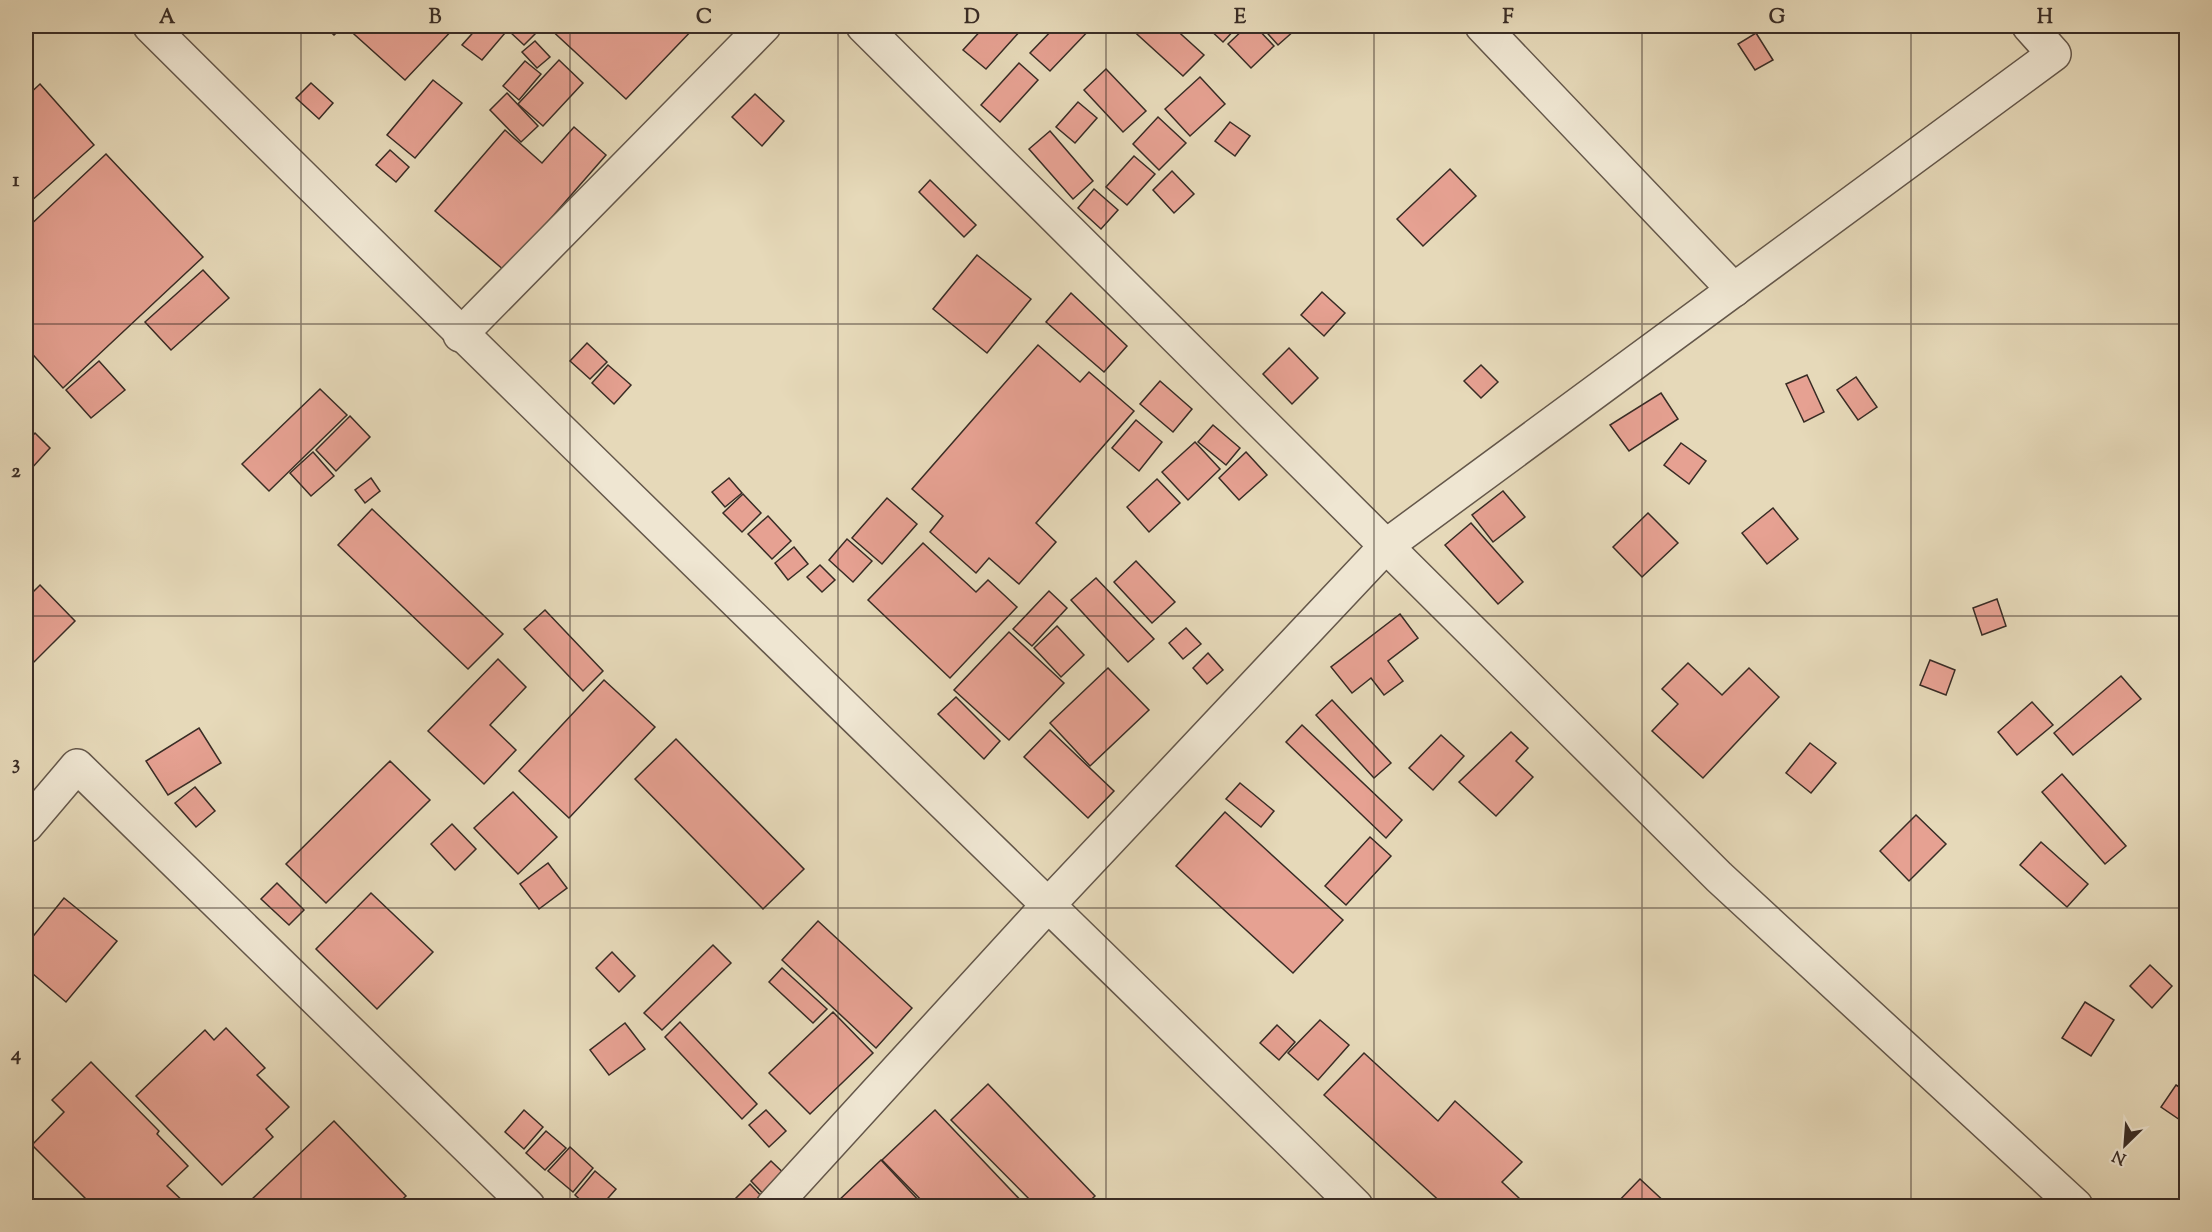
<svg xmlns="http://www.w3.org/2000/svg" width="2212" height="1232" font-family="'Sorts Mill Goudy',serif">
  <style>
    .building { fill: #e6a192; stroke: #392c25; stroke-width: 1.5 }
    .lines { fill: none; stroke-linecap: round; stroke-linejoin: round }
    .minor-casing { stroke: #64574a; stroke-width: 36 }
    .minor { stroke: #efe6d2; stroke-width: 33 }
    .grid { fill: none; stroke: #392c25; stroke-width: 1.5; stroke-opacity: 0.55 }
    .neatline { fill: none; stroke: #392c25; stroke-width: 2 }
    .grid-label { font-size: 20px; text-anchor: middle; font-weight: bold; fill: #392c25 }
  </style>
  <rect width="100%" height="100%" fill="#e6d9b9"/>
  <filter id="stains"><feTurbulence type="fractalNoise" baseFrequency=".00333" numOctaves="4"/><feColorMatrix values="0 0 0 0 .2 0 0 0 0 .09 0 0 0 0 .02 0 0 0 .5 -.17"/></filter>
  <radialGradient id="worn" r=".72"><stop offset=".6" stop-color="#630" stop-opacity="0"/><stop offset="1" stop-color="#630" stop-opacity=".3"/></radialGradient>
  <g class="building">
    <path d="M324 26H344L334 35Z"/>
    <path d="M345 26H456L405 80Z"/>
    <path d="M479 26H511L482 60 462 45Z"/>
    <path d="M515 26H527L535 34 524 45 510 32Z"/>
    <path d="M547 26H696L626 99Z"/>
    <path d="M985 26H1018L1022 29 986 69 963 50Z"/>
    <path d="M1056 26H1093L1050 71 1030 53Z"/>
    <path d="M1128 26H1172L1204 55 1183 76Z"/>
    <path d="M1206 26H1238L1223 42Z"/>
    <path d="M1247 26H1255L1274 46 1251 68 1228 44Z"/>
    <path d="M1261 26H1291L1295 30 1278 45Z"/>
    <path d="M1756 33 1773 60 1755 70 1738 44Z"/>
    <path d="M535 41 550 57 537 68 522 52Z"/>
    <path d="M559 60 583 83 543 126 518 104Z"/>
    <path d="M525 61 541 74 519 100 503 86Z"/>
    <path d="M1019 63 1038 80 1000 122 981 105Z"/>
    <path d="M1106 69 1146 111 1123 132 1084 90Z"/>
    <path d="M1200 77 1225 104 1190 136 1165 109Z"/>
    <path d="M433 80 462 103 415 158 387 135Z"/>
    <path d="M311 83 333 103 319 119 296 98Z"/>
    <path d="M40 84 94 145 29 203 26 199V97Z"/>
    <path d="M507 93 538 126 521 142 490 110Z"/>
    <path d="M755 94 784 121 762 146 732 117Z"/>
    <path d="M1078 102 1097 118 1075 143 1056 127Z"/>
    <path d="M1158 117 1186 143 1159 170 1133 144Z"/>
    <path d="M1230 122 1250 136 1235 156 1215 141Z"/>
    <path d="M574 127 606 155 505 271 435 211 505 130 542 163Z"/>
    <path d="M1050 131 1093 181 1073 199 1029 149Z"/>
    <path d="M390 150 409 167 396 182 376 165Z"/>
    <path d="M106 154 203 257 63 388 26 347V229Z"/>
    <path d="M1134 156 1155 174 1127 205 1106 187Z"/>
    <path d="M1450 169 1476 196 1423 246 1397 219Z"/>
    <path d="M1172 171 1194 194 1174 213 1153 190Z"/>
    <path d="M930 180 976 225 964 237 919 192Z"/>
    <path d="M1094 189 1118 210 1101 229 1078 208Z"/>
    <path d="M977 255 1031 299 987 353 933 309Z"/>
    <path d="M203 270 229 298 171 350 145 322Z"/>
    <path d="M1322 292 1345 313 1324 336 1301 315Z"/>
    <path d="M1071 293 1127 346 1104 372 1046 322Z"/>
    <path d="M587 343 607 362 590 379 570 361Z"/>
    <path d="M1038 345 1080 382 1089 372 1134 411 1036 523 1056 542 1019 584 989 558 976 573 930 532 943 516 912 489Z"/>
    <path d="M1289 348 1318 378 1292 404 1263 374Z"/>
    <path d="M99 361 125 390 91 418 66 390Z"/>
    <path d="M608 365 631 385 614 404 592 383Z"/>
    <path d="M1481 365 1498 382 1481 398 1464 381Z"/>
    <path d="M1807 375 1824 412 1804 422 1786 384Z"/>
    <path d="M1856 377 1877 407 1858 420 1837 390Z"/>
    <path d="M1160 381 1192 409 1173 432 1140 404Z"/>
    <path d="M320 389 347 415 269 491 242 464Z"/>
    <path d="M1661 393 1678 419 1629 451 1610 425Z"/>
    <path d="M350 416 370 437 336 471 316 450Z"/>
    <path d="M1136 420 1162 442 1139 471 1112 448Z"/>
    <path d="M1213 425 1240 448 1226 465 1198 442Z"/>
    <path d="M35 433 50 448 31 469 26 464V443Z"/>
    <path d="M1195 442 1220 469 1188 500 1162 472Z"/>
    <path d="M1681 443 1706 461 1689 484 1664 465Z"/>
    <path d="M313 452 334 476 311 496 290 473Z"/>
    <path d="M1246 452 1267 475 1239 500 1219 478Z"/>
    <path d="M371 478 380 491 365 503 355 490Z"/>
    <path d="M729 478 742 493 725 507 712 492Z"/>
    <path d="M1157 479 1180 503 1149 532 1127 507Z"/>
    <path d="M1503 491 1525 517 1493 542 1472 515Z"/>
    <path d="M743 494 761 513 742 532 723 513Z"/>
    <path d="M887 498 917 524 882 564 852 538Z"/>
    <path d="M1773 508 1798 539 1767 564 1742 533Z"/>
    <path d="M372 509 503 634 468 669 338 545Z"/>
    <path d="M1648 513 1678 543 1642 577 1613 547Z"/>
    <path d="M768 516 791 541 772 559 748 534Z"/>
    <path d="M1471 523 1523 582 1498 604 1445 545Z"/>
    <path d="M847 539 872 561 853 582 829 560Z"/>
    <path d="M923 543 976 592 988 580 1017 607 950 678 868 600Z"/>
    <path d="M794 547 808 564 788 580 775 563Z"/>
    <path d="M1136 561 1175 602 1152 623 1114 582Z"/>
    <path d="M820 565 835 580 822 592 807 577Z"/>
    <path d="M1096 578 1154 639 1128 662 1071 600Z"/>
    <path d="M40 585 75 621 34 662 26 653V599Z"/>
    <path d="M1049 591 1067 608 1032 646 1013 629Z"/>
    <path d="M1997 599 2006 626 1982 635 1973 608Z"/>
    <path d="M545 610 603 671 583 691 524 629Z"/>
    <path d="M1400 614 1418 638 1388 661 1403 681 1384 695 1371 678 1352 693 1331 667Z"/>
    <path d="M1057 626 1084 655 1061 677 1034 648Z"/>
    <path d="M1186 628 1201 644 1183 659 1169 643Z"/>
    <path d="M1009 632 1064 683 1009 740 954 690Z"/>
    <path d="M1208 653 1223 670 1207 684 1193 668Z"/>
    <path d="M498 659 526 687 490 725 516 750 484 784 428 731Z"/>
    <path d="M1930 660 1955 670 1946 695 1920 685Z"/>
    <path d="M1688 663 1722 695 1749 668 1779 697 1703 778 1652 731 1678 704 1662 689Z"/>
    <path d="M1108 668 1149 710 1090 766 1050 723Z"/>
    <path d="M2121 676 2141 699 2073 755 2054 733Z"/>
    <path d="M604 680 655 727 569 818 519 771Z"/>
    <path d="M956 697 1000 741 984 759 938 714Z"/>
    <path d="M1332 700 1391 763 1374 778 1316 715Z"/>
    <path d="M2032 702 2053 725 2017 755 1998 732Z"/>
    <path d="M1302 725 1402 820 1386 838 1286 742Z"/>
    <path d="M199 728 221 763 168 795 146 761Z"/>
    <path d="M1050 730 1114 791 1088 818 1024 757Z"/>
    <path d="M1511 732 1528 748 1516 761 1533 777 1496 816 1459 782Z"/>
    <path d="M1441 735 1464 756 1433 790 1409 768Z"/>
    <path d="M676 739 804 869 763 909 635 779Z"/>
    <path d="M1810 743 1836 763 1811 793 1786 773Z"/>
    <path d="M390 761 430 800 326 903 286 864Z"/>
    <path d="M2062 774 2126 846 2105 864 2042 792Z"/>
    <path d="M1240 783 1274 811 1261 827 1226 799Z"/>
    <path d="M195 787 215 811 196 827 175 803Z"/>
    <path d="M513 792 557 837 518 874 474 828Z"/>
    <path d="M1225 812 1343 920 1293 973 1176 866Z"/>
    <path d="M1916 815 1946 844 1909 881 1880 851Z"/>
    <path d="M452 824 476 849 455 870 431 844Z"/>
    <path d="M1370 837 1391 856 1346 905 1325 886Z"/>
    <path d="M2041 842 2088 884 2067 907 2020 865Z"/>
    <path d="M548 863 567 888 539 909 520 884Z"/>
    <path d="M277 883 304 910 289 925 261 899Z"/>
    <path d="M371 893 433 952 377 1009 316 949Z"/>
    <path d="M64 898 117 941 66 1002 26 968V945Z"/>
    <path d="M818 921 912 1008 876 1048 782 960Z"/>
    <path d="M713 945 731 963 662 1030 644 1013Z"/>
    <path d="M612 952 635 976 619 992 596 968Z"/>
    <path d="M2150 965 2172 986 2152 1008 2130 986Z"/>
    <path d="M782 968 827 1009 813 1023 769 982Z"/>
    <path d="M2085 1002 2114 1020 2091 1056 2062 1038Z"/>
    <path d="M833 1012 873 1053 810 1114 769 1073Z"/>
    <path d="M1320 1020 1349 1045 1318 1080 1288 1053Z"/>
    <path d="M680 1022 757 1104 742 1119 665 1037Z"/>
    <path d="M625 1023 645 1049 609 1075 590 1050Z"/>
    <path d="M1277 1025 1295 1042 1279 1060 1260 1043Z"/>
    <path d="M226 1028 265 1068 257 1075 289 1107 266 1129 273 1137 222 1185 136 1096 205 1030 214 1040Z"/>
    <path d="M1364 1053 1438 1121 1455 1101 1522 1162 1502 1182 1520 1199 1513 1206H1445L1324 1095Z"/>
    <path d="M91 1062 159 1131 157 1134 188 1166 167 1186 188 1206H121L116 1201 111 1206H93L32 1145 64 1112 52 1100Z"/>
    <path d="M988 1084 1095 1196 1084 1206H1036L951 1120Z"/>
    <path d="M2176 1085 2186 1091V1109L2180 1120 2161 1107Z"/>
    <path d="M524 1110 543 1127 524 1149 505 1132Z"/>
    <path d="M766 1110 786 1131 769 1147 749 1125Z"/>
    <path d="M935 1110 1026 1206H927L882 1160Z"/>
    <path d="M334 1121 406 1196 395 1206H361L354 1200 347 1206H254L249 1202Z"/>
    <path d="M546 1131 566 1148 545 1170 526 1153Z"/>
    <path d="M570 1147 593 1168 573 1192 548 1171Z"/>
    <path d="M881 1160 921 1203 917 1206H837L835 1204Z"/>
    <path d="M771 1161 792 1181 771 1202 751 1181Z"/>
    <path d="M595 1171 616 1189 601 1206H587L575 1195Z"/>
    <path d="M1640 1179 1669 1206H1614Z"/>
    <path d="M750 1184 767 1202 763 1206H737L732 1202Z"/>
  </g>
  <g class="lines">
    <defs>
      <g id="minor">
        <path d="M150 26C549 423 955 812 1356 1206"/>
        <path d="M863 26 1719 877 2076 1206"/>
        <path d="M1482 26 1734 290"/>
        <path d="M460 335 764 26"/>
        <path d="M26 826 77 766 528 1206"/>
        <path d="M773 1206 1049 904 1386 546 2054 54 2029 26"/>
      </g>
    </defs>
    <use href="#minor" class="minor-casing"/>
    <use href="#minor" class="minor"/>
  </g>
  <path class="grid" d="M301 26V1206M570 26V1206M838 26V1206M1106 26V1206M1374 26V1206M1642 26V1206M1911 26V1206M26 324H2186M26 616H2186M26 908H2186"/>
  <rect width="2212" height="1232" fill="none" stroke="#e6d9b9" stroke-width="66"/>
  <g transform="translate(2125 1145) rotate(205)" stroke="#efe6d2" stroke-width="4.5" paint-order="stroke">
  <path d="M0-4.5L10 22L0 15L-10 22Z" fill="#392c25"/>
  <text y="-9" font-size="16" font-weight="bold" text-anchor="middle" fill="#392c25">N</text>
  </g>
  <rect x="33" y="33" width="2146" height="1166" class="neatline"/>
  <g class="grid-label">
    <text x="167" y="23">A</text>
    <text x="435" y="23">B</text>
    <text x="704" y="23">C</text>
    <text x="972" y="23">D</text>
    <text x="1240" y="23">E</text>
    <text x="1508" y="23">F</text>
    <text x="1777" y="23">G</text>
    <text x="2045" y="23">H</text>
    <text x="16" y="186">1</text>
    <text x="16" y="477">2</text>
    <text x="16" y="769">3</text>
    <text x="16" y="1060">4</text>
  </g>
  <rect width="100%" height="100%" filter="url(#stains)"/>
  <rect width="100%" height="100%" fill="url(#worn)"/>
</svg>
